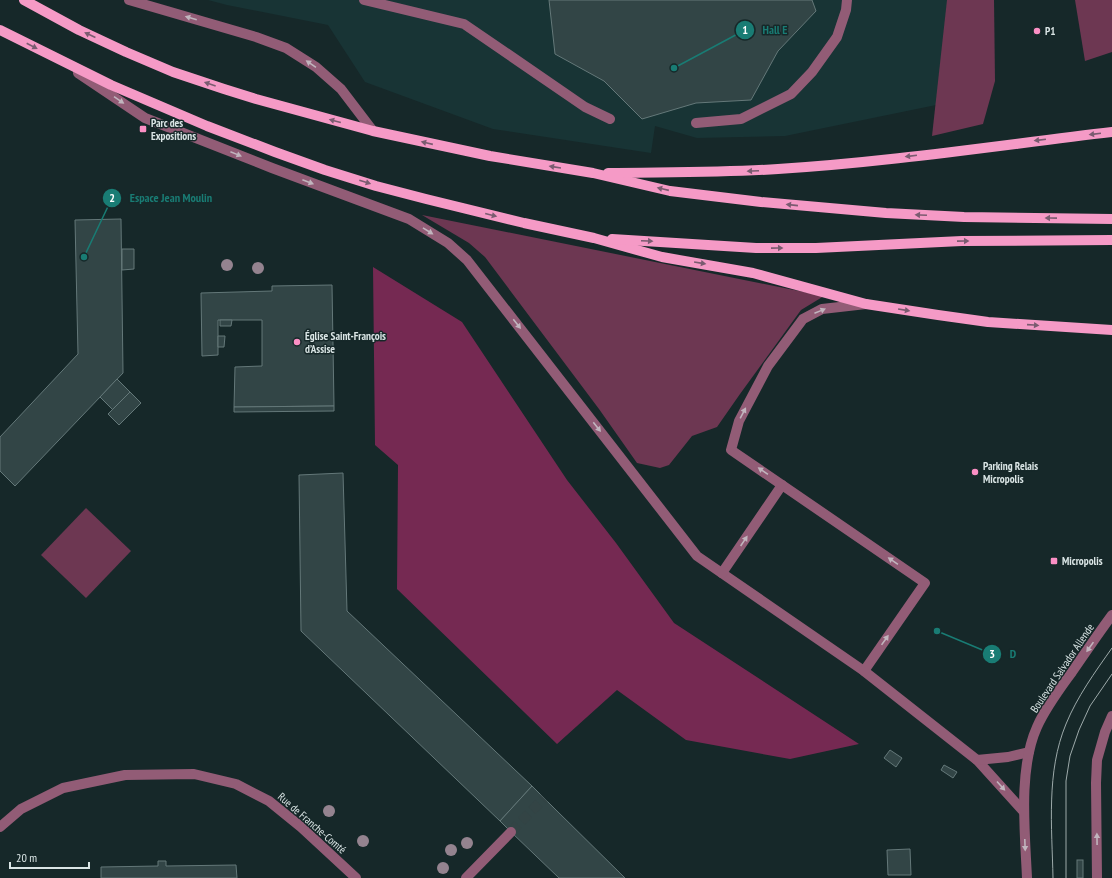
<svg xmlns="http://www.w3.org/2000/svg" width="1112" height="878" font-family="'PT Sans Narrow',sans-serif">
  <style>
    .built { fill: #183435 }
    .green { fill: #6d3752 }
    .forest { fill: #752952 }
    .building { fill: #324546; stroke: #647879 }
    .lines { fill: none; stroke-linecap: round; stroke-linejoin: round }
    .minor-tunnel { stroke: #334445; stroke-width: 10; stroke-dasharray: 10 5; stroke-linecap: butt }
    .minor { stroke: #925c76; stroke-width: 10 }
    .major { stroke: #f59ac6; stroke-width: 10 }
    .tram { stroke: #9daaaa; stroke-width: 1 }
    .tree { fill: #94838f }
    .oneway { fill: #c1b5be }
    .oneway2 { fill: #7a5b70 }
    .poi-dot { fill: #fb8fc4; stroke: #162829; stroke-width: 1.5 }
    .labels { text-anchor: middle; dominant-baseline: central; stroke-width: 3; stroke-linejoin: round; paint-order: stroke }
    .poi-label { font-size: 11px; font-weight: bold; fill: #dae5e5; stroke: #162829; text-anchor: start }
    .street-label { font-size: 11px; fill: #dae5e5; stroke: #162829 }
    .leader { fill: none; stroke: #197c74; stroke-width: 1.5 }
    .callout-dot { fill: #197c74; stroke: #162829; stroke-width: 1.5 }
    .mark-label { font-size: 12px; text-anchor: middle; font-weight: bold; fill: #fff }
    .callout-label { font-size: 12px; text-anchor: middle; font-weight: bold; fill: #197c74; stroke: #162829; stroke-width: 3; stroke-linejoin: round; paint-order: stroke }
  </style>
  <rect width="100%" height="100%" fill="#162829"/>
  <path class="built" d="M208 0H947L948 4 936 105 785 136 697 138 655 126 651 153 493 129 365 82 328 25 227 5Z"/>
  <g class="green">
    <path d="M947 0H994L995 81 983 124 932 136Z"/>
    <path d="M1075 0H1112V52L1085 61Z"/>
    <path d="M422 215 824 296 801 310 740 394 717 427 692 436 669 465 660 468 637 463 599 409 485 257 469 243Z"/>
    <path d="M86 508 131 551 86 598 41 555Z"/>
  </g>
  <path class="forest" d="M373 267 462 322 567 480 616 543 674 623 859 744 790 759 686 740 617 690 557 744 397 589 398 465 375 445Z"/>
  <g class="building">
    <path d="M549 0H812L816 11 778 51 751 100 696 103 642 119 604 81 555 54Z"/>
    <path d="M121 219 123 373 15 486 0 471V437L78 354 75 220Z"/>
    <path d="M122 249H134V269L122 270Z"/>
    <path d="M332 285 334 406 234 407 235 367 262 366V320H218V355L202 356 201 293 272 291V286Z"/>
    <path d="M220 320H232L231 326H220Z"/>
    <path d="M218 336H225L224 347H218Z"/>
    <path d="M117 379 130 392 113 410 100 397Z"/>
    <path d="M130 392 141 403 119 425 108 414Z"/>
    <path d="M334 406V411L234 412V407Z"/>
    <path d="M343 473 347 611 532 786 500 821 301 631 299 475Z"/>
    <path d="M890 750 902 758 896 767 884 758Z"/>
    <path d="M944 765 957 772 953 778 941 770Z"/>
    <path d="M532 786 554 808 625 878H559L511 832 500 821Z"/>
    <path d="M910 849 911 875H888L887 850Z"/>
    <rect x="1077" y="860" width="6" height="18"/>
    <path d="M158 861H166V866L236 865 237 878H101V867L158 866Z"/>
  </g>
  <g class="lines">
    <path class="minor-tunnel" d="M511 832 544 798"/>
    <g class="minor">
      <path d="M129 0 256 37 286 48 316 67 341 89 373 131"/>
      <path d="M364 0 464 24 585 107 610 119"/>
      <path d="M78 73 145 118 272 168 409 219 448 243 467 260 697 556 864 671 977 760 1024 812"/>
      <path d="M696 123 741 119 791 94 812 72 837 37 846 10 847 0"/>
      <path d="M722 573 782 485"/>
      <path d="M864 671 925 583 731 450 739 421 768 366 803 319 822 309 866 304"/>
      <path d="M977 760 1008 757 1029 752"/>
      <path d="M0 827 21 809 63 788 125 775 194 774 236 784 269 801 301 827 356 878"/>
      <path d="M466 878 511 832"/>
      <path d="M1027 878C1025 832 1018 769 1037 727 1046 707 1059 690 1072 672 1085 653 1098 634 1112 615"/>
      <path d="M1097 878 1096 783 1097 760 1105 732 1112 716"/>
    </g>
    <g class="major">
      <path d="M24 0 79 30 126 52 173 72 224 89 256 99 373 131 490 156 593 173 670 191 761 202 886 213 964 217 1112 219"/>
      <path d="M0 30 111 85 207 126 275 152 325 170 376 186 426 199 524 223 594 238 662 257 753 273 866 304 938 315 988 322 1112 330"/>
      <path d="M608 173C665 172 721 173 778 169 890 162 1001 145 1112 132"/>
      <path d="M612 239 756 248H816L962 241 1112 240"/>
    </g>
    <g class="tram">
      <path d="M1053 878C1052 827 1046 772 1066 724 1077 697 1095 672 1112 648"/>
      <path d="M1066 878V781L1070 756 1079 730 1090 706 1112 674"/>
    </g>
  </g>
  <g class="tree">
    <circle cx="227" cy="265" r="6"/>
    <circle cx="258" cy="268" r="6"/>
    <circle cx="329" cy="811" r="6"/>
    <circle cx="363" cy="841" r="6"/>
    <circle cx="467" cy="843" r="6"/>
    <circle cx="451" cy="850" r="6"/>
    <circle cx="443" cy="868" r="6"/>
  </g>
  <defs><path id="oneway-solid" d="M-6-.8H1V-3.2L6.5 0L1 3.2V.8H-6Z"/></defs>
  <g class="oneway">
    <use href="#oneway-solid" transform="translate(191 18) rotate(-164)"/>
    <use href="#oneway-solid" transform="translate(311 64) rotate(-146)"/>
    <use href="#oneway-solid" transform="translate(119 100) rotate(34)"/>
    <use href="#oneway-solid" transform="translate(236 154) rotate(22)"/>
    <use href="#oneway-solid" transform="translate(308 182) rotate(21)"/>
    <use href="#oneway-solid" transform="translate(428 231) rotate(32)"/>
    <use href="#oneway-solid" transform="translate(820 311) rotate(-22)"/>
    <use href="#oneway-solid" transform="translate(517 324) rotate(52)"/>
    <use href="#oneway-solid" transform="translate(743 413) rotate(-62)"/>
    <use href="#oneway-solid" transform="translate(597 427) rotate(52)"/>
    <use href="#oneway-solid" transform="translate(763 471) rotate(-146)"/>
    <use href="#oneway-solid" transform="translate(744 541) rotate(-56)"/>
    <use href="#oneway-solid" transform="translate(893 561) rotate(-146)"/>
    <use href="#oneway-solid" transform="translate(885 640) rotate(-55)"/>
    <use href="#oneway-solid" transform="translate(1090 647) rotate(125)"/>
    <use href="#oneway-solid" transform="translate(1001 786) rotate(48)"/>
    <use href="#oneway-solid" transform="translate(1097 839) rotate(-91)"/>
    <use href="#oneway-solid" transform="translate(1025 845) rotate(88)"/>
  </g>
  <g class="oneway2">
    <use href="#oneway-solid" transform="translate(90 35) rotate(-155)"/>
    <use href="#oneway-solid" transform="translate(32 46) rotate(27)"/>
    <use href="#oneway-solid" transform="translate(210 84) rotate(-161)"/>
    <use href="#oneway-solid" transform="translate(335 121) rotate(-165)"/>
    <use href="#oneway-solid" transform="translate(1095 134) rotate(173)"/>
    <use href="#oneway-solid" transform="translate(1040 140) rotate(173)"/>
    <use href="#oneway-solid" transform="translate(427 143) rotate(-167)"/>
    <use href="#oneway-solid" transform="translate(911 156) rotate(173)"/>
    <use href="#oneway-solid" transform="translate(555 167) rotate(-171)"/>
    <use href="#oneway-solid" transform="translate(753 171) rotate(177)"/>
    <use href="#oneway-solid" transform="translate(365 182) rotate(18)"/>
    <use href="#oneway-solid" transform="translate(663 189) rotate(-167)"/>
    <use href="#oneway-solid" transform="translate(792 205) rotate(-174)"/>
    <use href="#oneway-solid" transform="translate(491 215) rotate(14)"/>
    <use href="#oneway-solid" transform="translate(921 215) rotate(-177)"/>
    <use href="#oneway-solid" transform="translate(1051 218) rotate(-179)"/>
    <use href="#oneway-solid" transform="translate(647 241) rotate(3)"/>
    <use href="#oneway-solid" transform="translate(963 241) rotate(-1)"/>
    <use href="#oneway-solid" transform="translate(777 248) rotate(-1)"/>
    <use href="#oneway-solid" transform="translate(700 263) rotate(9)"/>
    <use href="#oneway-solid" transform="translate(904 310) rotate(9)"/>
    <use href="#oneway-solid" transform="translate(1033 325) rotate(4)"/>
  </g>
  <g class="poi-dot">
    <circle cx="1037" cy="31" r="4"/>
    <rect x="139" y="125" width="8" height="8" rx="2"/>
    <circle cx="297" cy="342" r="4"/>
    <circle cx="975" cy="472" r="4"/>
    <rect x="1050" y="557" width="8" height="8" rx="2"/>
  </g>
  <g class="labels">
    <g class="poi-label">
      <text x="1045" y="31">P1</text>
      <text x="151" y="123">Parc des<tspan x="151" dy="13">Expositions</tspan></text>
      <text x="305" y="336">Église Saint-François<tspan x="305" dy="13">d’Assise</tspan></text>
      <text x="983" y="466">Parking Relais<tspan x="983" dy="13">Micropolis</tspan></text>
      <text x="1062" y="561">Micropolis</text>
    </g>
    <g class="street-label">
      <text transform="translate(1062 668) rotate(-56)">Boulevard Salvador Allende</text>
      <text transform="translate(312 823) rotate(41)">Rue de Franche-Comté</text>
    </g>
  </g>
  <path class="leader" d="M674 68L745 30M84 257L112 198M937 631L992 654"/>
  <g class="callout-dot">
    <circle cx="674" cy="68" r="4"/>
    <circle cx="84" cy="257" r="4"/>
    <circle cx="937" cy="631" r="4"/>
    <circle cx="745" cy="30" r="10"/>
    <circle cx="112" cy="198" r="10"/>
    <circle cx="992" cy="654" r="10"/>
  </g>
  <g class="mark-label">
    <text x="745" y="34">1</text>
    <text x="112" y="202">2</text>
    <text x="992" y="658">3</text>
  </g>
  <g class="callout-label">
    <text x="775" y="34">Hall E</text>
    <text x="171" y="202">Espace Jean Moulin</text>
    <text x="1013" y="658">D</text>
  </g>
  <path d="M10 862v6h79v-6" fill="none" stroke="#dae5e5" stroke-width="2"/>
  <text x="16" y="862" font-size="12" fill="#dae5e5" stroke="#162829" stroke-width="3" paint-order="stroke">20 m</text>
</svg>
